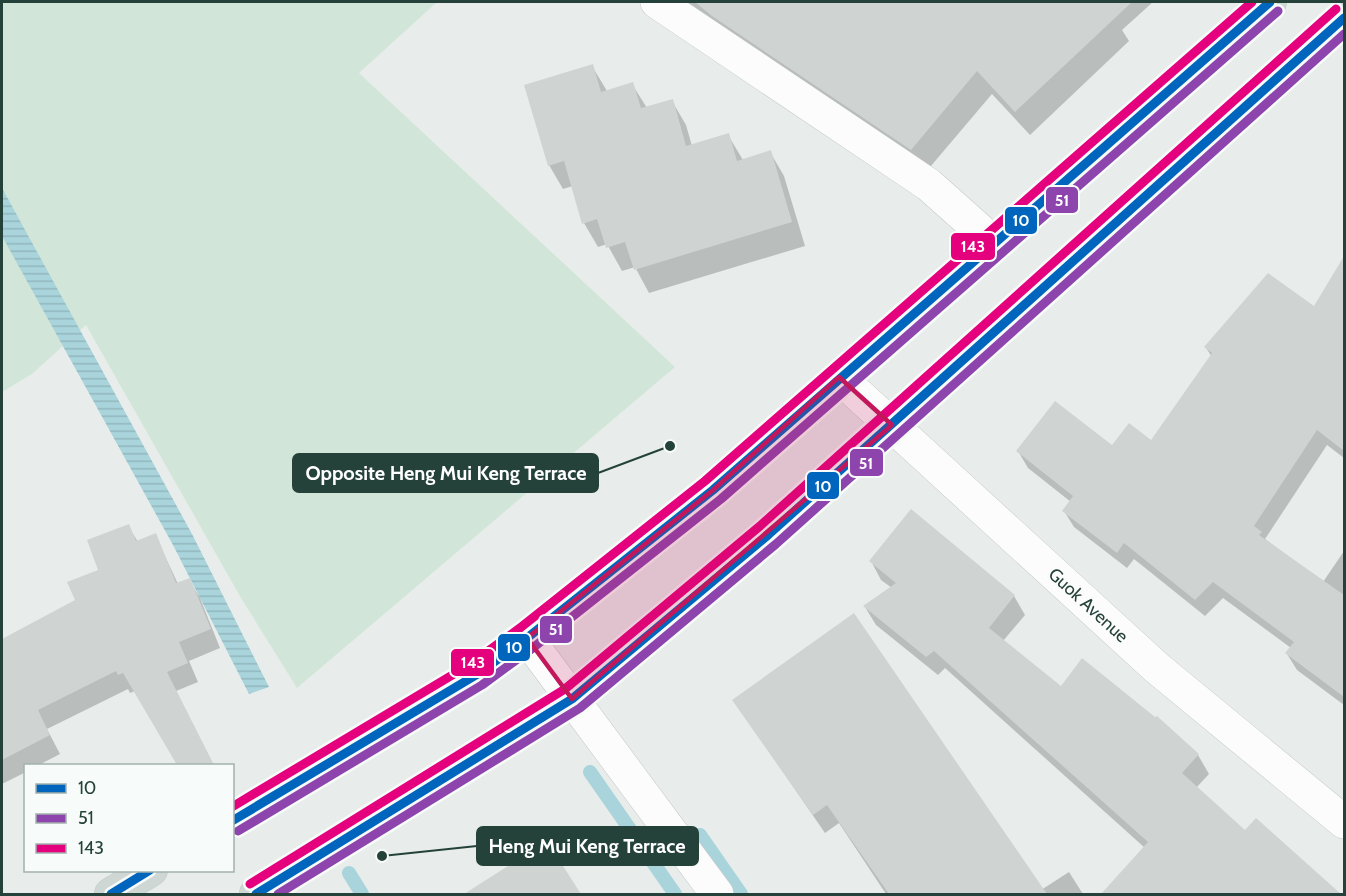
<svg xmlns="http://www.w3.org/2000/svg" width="1346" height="896" font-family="Cabin,sans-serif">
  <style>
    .green { fill: #d1e6d8 }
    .water { fill: url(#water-rules) }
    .shadow { fill: #0003 }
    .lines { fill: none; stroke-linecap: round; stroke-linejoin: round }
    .stream { stroke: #a9d4db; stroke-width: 14 }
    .building { fill: #cfd4d2 }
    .minor-casing { stroke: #c5cac8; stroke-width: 34 }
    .major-casing { stroke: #c3ccc9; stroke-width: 34 }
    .minor { stroke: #fcfcfc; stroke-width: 33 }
    .major { stroke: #cfd7d5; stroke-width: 33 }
    .bus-1-casing { stroke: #f7fbf9; stroke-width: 14 }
    .bus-2-casing { stroke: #f7fbf9; stroke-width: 14 }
    .bus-3-casing { stroke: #f7fbf9; stroke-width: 14 }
    .bus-1 { stroke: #0065bd; stroke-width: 9 }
    .bus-2 { stroke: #8e44ad; stroke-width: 9 }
    .bus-3 { stroke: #e5007d; stroke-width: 9 }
    .marked { fill: #c2185b; fill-opacity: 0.2; stroke: #c2185b; stroke-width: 4.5; stroke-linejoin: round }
    .labels { text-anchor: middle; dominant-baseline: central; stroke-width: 4.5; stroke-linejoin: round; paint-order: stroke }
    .street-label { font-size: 18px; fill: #24423a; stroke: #f7fbf9 }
    .leader { fill: none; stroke: #24423a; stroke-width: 2 }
    .callout-dot { fill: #24423a; stroke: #f7fbf9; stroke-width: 2 }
    .callout { fill: #24423a; stroke: #24423a; stroke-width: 2 }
    .callout-label { font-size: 20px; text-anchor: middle; font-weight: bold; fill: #fff }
    .line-badge { stroke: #f7fbf9; stroke-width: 2 }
    .badge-label { font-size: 16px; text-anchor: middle; font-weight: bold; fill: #fff }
  </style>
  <defs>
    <pattern id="water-rules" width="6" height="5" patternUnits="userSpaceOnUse" patternTransform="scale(1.5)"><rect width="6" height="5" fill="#a9d4db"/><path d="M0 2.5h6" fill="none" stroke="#91b7bd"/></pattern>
  </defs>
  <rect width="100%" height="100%" fill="#e8edeb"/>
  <path class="green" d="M2 2H437L359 73 675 367 297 688 241 598 86 325 32 374 2 392Z"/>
  <path class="water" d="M2 188 192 534 269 687 249 694 173 545 2 236Z"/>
  <g class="shadow">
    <path d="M680 2H807L845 32 870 2H1153L1122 30 1129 41 1030 135 992 94 925 173Z"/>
    <path d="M592 66 607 91 632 84 647 108 672 101 686 125 692 146 728 135 743 160 770 152 784 176 805 246 649 293 635 267 622 271 607 244 598 247 584 223 573 186 563 189 549 165Z"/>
    <path d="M1344 259V458L1327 445 1265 539 1323 582 1344 551V705L1297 670 1287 654 1291 648 1223 598 1205 616 1134 559 1127 568 1074 527 1064 511 1071 502 1028 468 1018 451 1151 443 1212 357 1206 348 1314 308Z"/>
    <path d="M128 526 138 542 155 535 178 584 189 580 200 598 220 648 189 661 198 682 176 691 213 766H179L135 691 130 693 128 689 47 729 60 754 37 766H26V772L2 784V641L77 601 100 571Z"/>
    <path d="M871 561 1014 596 1025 615 1003 641 1061 688 1157 718 1198 755 1209 774 1196 788 1245 832 1319 877 1329 894H1103L1145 848 945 668 938 675 876 625 865 607 892 588 881 580Z"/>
    <path d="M734 701 1041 890 1069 872 1083 894H886L839 823 825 833Z"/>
    <path d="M547 843 580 894H467Z"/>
  </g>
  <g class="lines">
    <g class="stream">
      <path d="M590 772 675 894"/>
      <path d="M700 835 741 894"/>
      <path d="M349 873 362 894"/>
    </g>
  </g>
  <g class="building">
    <path d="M695 2H1132L1015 112 977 71 911 150 712 16Z"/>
    <path d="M593 64 601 92 633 82 641 108 673 99 686 146 729 133 737 161 771 150 792 222 634 270 625 242 606 248 597 219 582 224 564 161 548 166 524 85Z"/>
    <path d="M1344 256V451L1317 430 1254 526 1262 532 1259 535 1344 595V697L1285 653 1294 642 1213 582 1195 600 1124 543 1117 553 1062 511 1073 496 1016 451 1055 401 1112 445 1129 423 1151 440 1212 353 1204 347 1268 273 1314 306Z"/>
    <path d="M911 509 1015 595 989 628 1061 686 1082 658 1155 717 1157 716 1199 754 1182 773 1245 830 1256 818 1341 894H1101L1148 842 934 651 926 657 863 606 896 583 869 561Z"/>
    <path d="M129 524 136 541 156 533 176 583 190 578 211 629 179 642 188 663 167 672 214 765H177L123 673 118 675 116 671 38 710 50 735 2 760V639L75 600 67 582 98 570 87 540Z"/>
    <path d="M854 613 1047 894H889L827 805 813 815 732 700Z"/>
    <path d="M547 841 581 894H464Z"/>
  </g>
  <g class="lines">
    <defs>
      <g id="minor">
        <path d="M657 2 929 185 994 243"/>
        <path id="s1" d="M839 377 1157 668 1344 822"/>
        <path d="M527 638 717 894"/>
      </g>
      <g id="major">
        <path d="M232 821 476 675 527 638 713 490 1270 2"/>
        <path d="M111 894 151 870"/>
        <path d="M256 894 572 699 768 535 1344 18"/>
      </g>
    </defs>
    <use href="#minor" class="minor-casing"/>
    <use href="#major" class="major-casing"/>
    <use href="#minor" class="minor"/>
    <use href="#major" class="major"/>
    <defs>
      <g id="bus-1">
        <path d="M232 821 476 675 527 638 713 490 1270 2"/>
        <path d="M111 894 150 870"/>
        <path d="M256 894 572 699 768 535 1344 18"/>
      </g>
      <g id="bus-2">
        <path d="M238 831 482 685 534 647 721 499 1278 11"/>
        <path d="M278 894 580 708 776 544 1344 34"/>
      </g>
      <g id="bus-3">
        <path d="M232 807 469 665 520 628 705 481 1252 2"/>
        <path d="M250 884 565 689 760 526 1336 9"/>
      </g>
    </defs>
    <use href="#bus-1" class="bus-1-casing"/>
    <use href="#bus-2" class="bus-2-casing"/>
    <use href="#bus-3" class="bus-3-casing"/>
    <use href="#bus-1" class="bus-1"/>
    <use href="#bus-2" class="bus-2"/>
    <use href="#bus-3" class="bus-3"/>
  </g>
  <path class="marked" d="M839 377 892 425 572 699 527 638 713 490Z"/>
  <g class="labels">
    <g class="street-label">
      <text stroke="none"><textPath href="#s1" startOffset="338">Guok Avenue</textPath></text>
    </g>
  </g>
  <path class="leader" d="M670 446L598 473M382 856L477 846"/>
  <g class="callout-dot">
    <circle cx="670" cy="446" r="6"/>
    <circle cx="382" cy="856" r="6"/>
  </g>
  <g class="callout">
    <rect x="293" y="454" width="305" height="38" rx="6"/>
    <rect x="477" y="827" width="221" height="38" rx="6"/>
  </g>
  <g class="callout-label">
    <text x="446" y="480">Opposite Heng Mui Keng Terrace</text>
    <text x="587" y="853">Heng Mui Keng Terrace</text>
  </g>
  <g class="line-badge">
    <rect x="1045" y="186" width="34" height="28" rx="6" fill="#8e44ad"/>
    <rect x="1004" y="206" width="34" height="29" rx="6" fill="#0065bd"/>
    <rect x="950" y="232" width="46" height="29" rx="6" fill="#e5007d"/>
    <rect x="849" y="448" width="35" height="29" rx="6" fill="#8e44ad"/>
    <rect x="806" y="471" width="34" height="29" rx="6" fill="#0065bd"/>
    <rect x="539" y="615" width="34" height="29" rx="6" fill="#8e44ad"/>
    <rect x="497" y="633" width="34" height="29" rx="6" fill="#0065bd"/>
    <rect x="450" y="648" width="45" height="29" rx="6" fill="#e5007d"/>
  </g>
  <g class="badge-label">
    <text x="1062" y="206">51</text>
    <text x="1021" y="226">10</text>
    <text x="973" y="252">143</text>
    <text x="866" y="469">51</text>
    <text x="823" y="492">10</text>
    <text x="556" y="635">51</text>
    <text x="514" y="653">10</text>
    <text x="473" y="668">143</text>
  </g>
  <rect width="1346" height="896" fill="none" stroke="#24423a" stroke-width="6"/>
  <rect x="24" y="764" width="210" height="108" fill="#f7fbf9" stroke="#a3b1ad" stroke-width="1.5"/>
  <rect x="36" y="784" width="30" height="9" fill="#0065bd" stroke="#a3b1ad" stroke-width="1.5"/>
  <text x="78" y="794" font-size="18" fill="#24423a">10</text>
  <rect x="36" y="814" width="30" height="9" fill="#8e44ad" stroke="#a3b1ad" stroke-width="1.5"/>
  <text x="78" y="824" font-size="18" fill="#24423a">51</text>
  <rect x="36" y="844" width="30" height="9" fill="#e5007d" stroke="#a3b1ad" stroke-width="1.5"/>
  <text x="78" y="854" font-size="18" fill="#24423a">143</text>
</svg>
